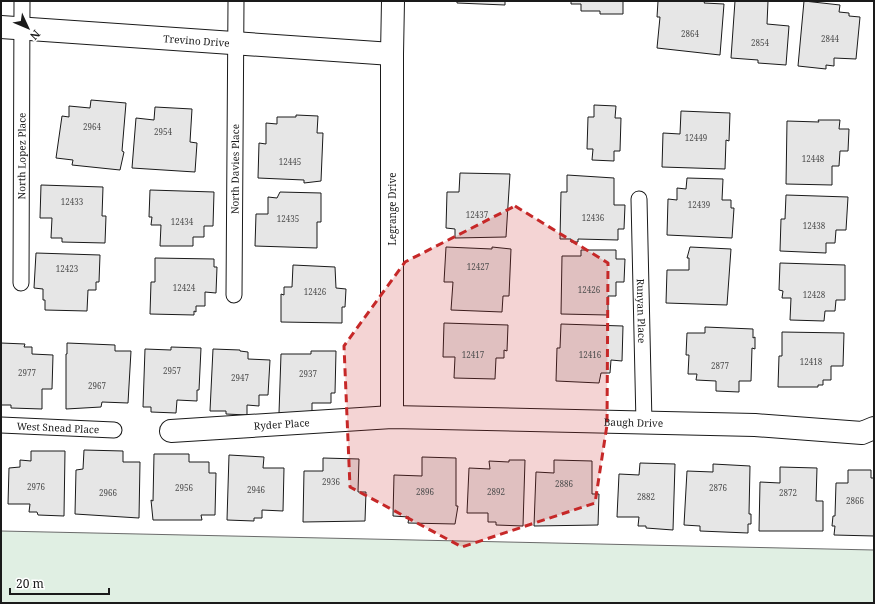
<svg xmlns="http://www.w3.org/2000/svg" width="875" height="604" font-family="'Noto Serif',serif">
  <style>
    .green { fill: #e0efe3; stroke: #6a6a6a }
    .building { fill: #e6e6e6; stroke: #1a1a1a }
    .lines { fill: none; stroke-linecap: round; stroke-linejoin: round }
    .service-casing { stroke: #1a1a1a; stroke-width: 17 }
    .minor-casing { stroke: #1a1a1a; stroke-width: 24 }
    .service { stroke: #fff; stroke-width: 15 }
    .minor { stroke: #fff; stroke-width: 22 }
    .marked { fill: #c62828; fill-opacity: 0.2; stroke: #c62828; stroke-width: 3; stroke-dasharray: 8 5; stroke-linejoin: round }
    .labels { text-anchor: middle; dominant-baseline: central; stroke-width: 3; stroke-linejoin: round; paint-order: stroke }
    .number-label { font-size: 8px; fill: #4d4d4d }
    .street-label { font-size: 10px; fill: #1a1a1a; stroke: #fff }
  </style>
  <rect width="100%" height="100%" fill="#fff"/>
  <path class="green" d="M1 531 874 550V603H1Z"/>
  <g class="building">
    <path d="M457 1H505V5L457 3Z"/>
    <path d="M571 1H623V14H600V11H581V4H571Z"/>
    <path d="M658 1H705L704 3 724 4 720 55 657 48 660 17H657Z"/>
    <path d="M735 1H768L767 24 789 26 786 65 758 63V60L731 58Z"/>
    <path d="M804 1 840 5 839 12 849 13V16L860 17 856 59 834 58V66L826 65V69L798 66Z"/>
    <path d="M91 100 126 103 122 151 124 152 120 170 72 165 73 160 56 158 62 116 69 117V106L90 108Z"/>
    <path d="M594 105 616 106 615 118H621L620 151H614V161L592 160 593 149H587L588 117H594Z"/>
    <path d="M155 107 192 109 190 142 197 143 195 172 132 168 136 118 154 120Z"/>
    <path d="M681 111 730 113 729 141 726 140 725 169 662 167 663 133 680 134Z"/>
    <path d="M296 115 318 116 317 133H323L321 181 304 183V180L258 178 259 143 266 144V123L277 124V117H296Z"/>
    <path d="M818 120H840L839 129H849L848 151H840L839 166H832V185L786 184 787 121 819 122Z"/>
    <path d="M460 173 510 174 506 237 455 238V229L446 228 447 192H459Z"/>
    <path d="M567 175 614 178V205H625L624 229H618V240L578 239V242H571V239H560L561 192H567Z"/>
    <path d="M687 178 723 179 722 200H731V208H734L732 238 667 235 668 199 677 200V188L686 189Z"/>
    <path d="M41 185 103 187 102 216H106L105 243 62 242V238H51L52 218H40Z"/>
    <path d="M150 190 214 192 213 226H204V237H193V246H160L161 225H151L152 217H149Z"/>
    <path d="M280 192 321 193V222H317V248L255 246 256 214H268V197L277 198Z"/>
    <path d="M786 195 848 197 846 230H836L835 243H826V253L780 251 781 219H785Z"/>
    <path d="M446 247 492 249V247L511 249 509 296H503L502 312 451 310 453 282H444Z"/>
    <path d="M690 247 731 249 727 305 666 303 667 270H689V258H687Z"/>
    <path d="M581 250H616V259H625L624 282H616V296H608V315L561 314 562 256H581Z"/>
    <path d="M36 253 100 255 99 282H96V290H88L87 311 45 310V300H43V289L34 288Z"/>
    <path d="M155 258 214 259V267H217L216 293 205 292V306H196V312L194 311V315L150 314 151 282H155Z"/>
    <path d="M780 263 845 265V300H836L835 311H825L824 321 790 320 791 298H782L783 291 779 290Z"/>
    <path d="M293 265 335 267 336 288 346 289 345 307H342V323L281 322V294L284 295V287H292Z"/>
    <path d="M444 323 508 325 507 351 504 350V358H496L495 379 454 378 455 357H443Z"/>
    <path d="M561 324 623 326 622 361 611 360 610 373H601L599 383 556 381 557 348H560Z"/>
    <path d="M705 327 753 329V338L755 337V349L752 348 751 381H739V392L716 391V381L696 380 697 374H688L689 355H686L687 333H705Z"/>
    <path d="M782 332 844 333 843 366H831V380H823V385H818V387H778L779 356H782Z"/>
    <path d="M1 343 25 344 24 347H32V354L53 355 52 389H42V409L11 408V405H1Z"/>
    <path d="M67 343 115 345V351H131L128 403 102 402 101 407 66 409V354H67Z"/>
    <path d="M171 347 201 348 199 390H197V401L177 400 176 413 151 412V407H143L145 349 171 350Z"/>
    <path d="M213 349 240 350V351L248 352V359L270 360 268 395H259V406L247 405V415L226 414V411H210Z"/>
    <path d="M311 351H336L335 393H331V403H312V415L279 413 281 354H311Z"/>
    <path d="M84 450 123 451V462H140L139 518 75 514 76 470 83 469Z"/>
    <path d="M31 451H65L64 516 38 515 37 512H29L30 504H8L9 468 20 467V460L31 461Z"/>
    <path d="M154 454H189V462H209V473H216L215 515H201L202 520H153L151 500 153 501Z"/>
    <path d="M229 455 264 457 263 468H284L283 511 262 510V518H254V521L227 520Z"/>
    <path d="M422 457 456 458V506H458L455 524 408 523 409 517 393 516 394 475 422 476Z"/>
    <path d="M323 458 359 459 358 492H366L365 521 303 522 304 471H323Z"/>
    <path d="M509 460H525L523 526 496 525V522H488V513H467L469 468 490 469 489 461 509 462Z"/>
    <path d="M554 460 592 461V494H599L598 525 534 526 536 472 554 473Z"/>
    <path d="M640 463 675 464 673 530 646 528V526H638L639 517H617L619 474 639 475Z"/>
    <path d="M713 464 750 466 749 514H751V524H748V533L700 531V526L684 525 687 471 713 472Z"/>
    <path d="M780 467 817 468 816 501H823V531H759L760 482 780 483Z"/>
    <path d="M848 470H871V478H874V536L834 535 835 526H832L833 516H835L836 483H848Z"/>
  </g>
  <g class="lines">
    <defs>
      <g id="service">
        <path id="s1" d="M639 199 644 423"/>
        <path id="s2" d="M21 283 22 1"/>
        <path id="s3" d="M234 295 236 1"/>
        <path id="s4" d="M1 425 114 430"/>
      </g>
      <g id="minor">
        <path id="s5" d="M1 27 392 54"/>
        <path d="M392 417V54L393 1"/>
        <path id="s6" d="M171 431 392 417 755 425 862 433 874 428"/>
      </g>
    </defs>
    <use href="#service" class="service-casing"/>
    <use href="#minor" class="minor-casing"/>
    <use href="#service" class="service"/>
    <use href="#minor" class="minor"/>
  </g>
  <path class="marked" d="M515 206 608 263 607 425 595 503 462 547 350 487 344 346 405 262Z"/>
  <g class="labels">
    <g class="number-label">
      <text x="690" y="33">2864</text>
      <text x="830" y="38">2844</text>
      <text x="760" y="42">2854</text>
      <text x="92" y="126">2964</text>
      <text x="163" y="131">2954</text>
      <text x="696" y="137">12449</text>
      <text x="813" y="158">12448</text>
      <text x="290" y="161">12445</text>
      <text x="72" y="201">12433</text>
      <text x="699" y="204">12439</text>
      <text x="477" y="214">12437</text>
      <text x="593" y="217">12436</text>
      <text x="288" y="218">12435</text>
      <text x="182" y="221">12434</text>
      <text x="814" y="225">12438</text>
      <text x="478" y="266">12427</text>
      <text x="67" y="268">12423</text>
      <text x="184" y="287">12424</text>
      <text x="589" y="289">12426</text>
      <text x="315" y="291">12426</text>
      <text x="814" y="294">12428</text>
      <text x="473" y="354">12417</text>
      <text x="590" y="354">12416</text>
      <text x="811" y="361">12418</text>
      <text x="720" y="365">2877</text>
      <text x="172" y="370">2957</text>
      <text x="27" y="372">2977</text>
      <text x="308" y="373">2937</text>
      <text x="240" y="377">2947</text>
      <text x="97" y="385">2967</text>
      <text x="331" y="481">2936</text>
      <text x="564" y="483">2886</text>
      <text x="36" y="486">2976</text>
      <text x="184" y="487">2956</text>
      <text x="718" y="487">2876</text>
      <text x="256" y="489">2946</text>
      <text x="425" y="491">2896</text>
      <text x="496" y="491">2892</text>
      <text x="108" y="492">2966</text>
      <text x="788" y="492">2872</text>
      <text x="646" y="496">2882</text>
      <text x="855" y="500">2866</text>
    </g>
    <g class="street-label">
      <text stroke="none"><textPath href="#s5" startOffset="196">Trevino Drive</textPath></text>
      <text stroke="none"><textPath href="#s2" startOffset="127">North Lopez Place</textPath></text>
      <text stroke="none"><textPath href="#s3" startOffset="126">North Davies Place</textPath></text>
      <text transform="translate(392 209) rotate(-90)">Legrange Drive</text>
      <text stroke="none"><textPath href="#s1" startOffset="112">Runyan Place</textPath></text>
      <text stroke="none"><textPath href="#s6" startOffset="463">Baugh Drive</textPath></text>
      <text stroke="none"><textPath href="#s6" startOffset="111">Ryder Place</textPath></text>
      <text stroke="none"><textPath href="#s4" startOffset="57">West Snead Place</textPath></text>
    </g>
  </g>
  <rect width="875" height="604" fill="none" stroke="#1a1a1a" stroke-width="4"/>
  <g transform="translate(28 28) rotate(134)" stroke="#ffffff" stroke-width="3" paint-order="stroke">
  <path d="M0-3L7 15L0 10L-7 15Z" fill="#1a1a1a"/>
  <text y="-6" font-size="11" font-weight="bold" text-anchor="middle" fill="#1a1a1a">N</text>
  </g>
  <path d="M10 588v6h99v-6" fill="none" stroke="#1a1a1a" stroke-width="2"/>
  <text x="16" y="588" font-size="12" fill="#1a1a1a" stroke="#ffffff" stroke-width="3" paint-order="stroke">20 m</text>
</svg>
